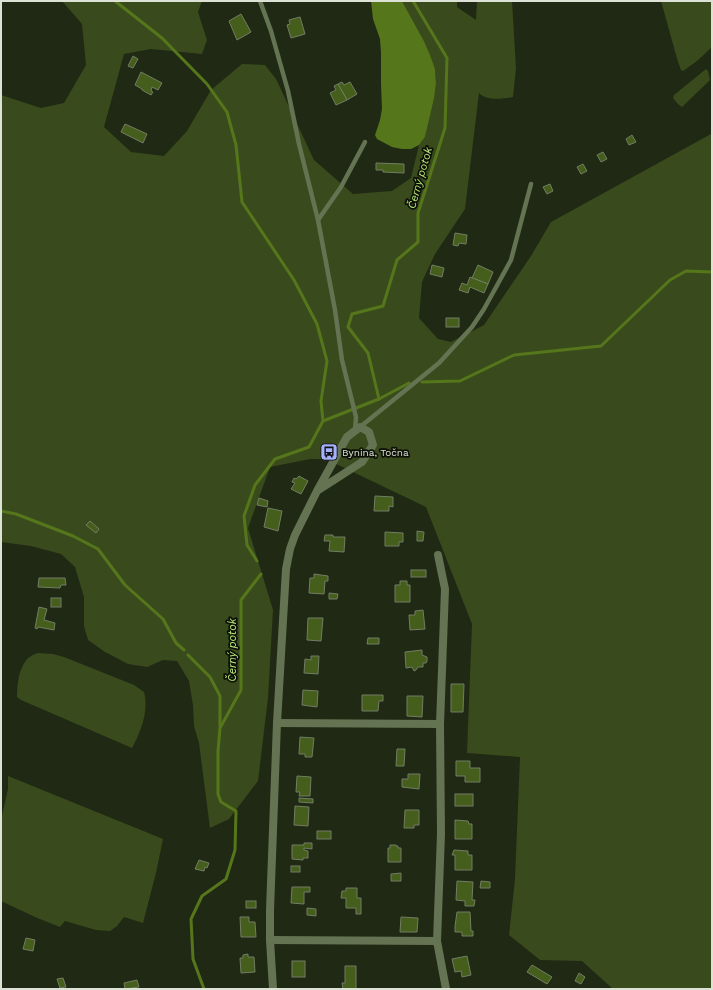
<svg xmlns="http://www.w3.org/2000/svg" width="713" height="990" font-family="'Work Sans',sans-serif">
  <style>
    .green { fill: #394b1c }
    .water { fill: #56761c }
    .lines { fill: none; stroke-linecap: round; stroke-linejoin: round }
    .stream { stroke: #56761c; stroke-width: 3 }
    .building { fill: #455e1c; stroke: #727d64 }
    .service { stroke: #647351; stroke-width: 4.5 }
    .minor { stroke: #647351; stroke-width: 8 }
    .tertiary { stroke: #647351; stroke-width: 8 }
    .labels { text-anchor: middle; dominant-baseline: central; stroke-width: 3.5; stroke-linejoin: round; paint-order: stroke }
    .poi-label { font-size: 10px; fill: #dce2d5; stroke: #0c1007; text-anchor: start }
    .water-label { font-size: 11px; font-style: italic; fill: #bae877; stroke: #0c1007 }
  </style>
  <rect width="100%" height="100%" fill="#202914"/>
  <g class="green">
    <path d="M62 1H202L198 12 207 40 202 54 151 49 124 54 104 127 131 152 164 156 187 131 211 90 242 64 265 65 276 79 314 160 353 194 392 191 411 178 419 145 425 137 436 83 435 69 424 41 402 1H457V7L476 20 477 1H512L516 68 513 97C503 99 486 101 479 93L465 209 435 254 422 282 419 318 438 339 451 342 484 325 531 256 551 222 711 134 712 135V989H613L582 961 540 960 509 935 515 879 520 757 467 753 472 624 426 507 326 459H310L270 467 248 528 273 610 268 698 258 781 229 819 210 828 199 743 194 726 193 705 189 681 177 661 163 660 147 667 128 664 105 652 88 640 84 626V597L75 567 61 554 31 546 1 542V95L41 108 64 103 86 65 82 24Z"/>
    <path d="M661 1H712V47L697 61 683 71 681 70 678 62Z"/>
    <path d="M706 69 708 71 710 80 682 107 678 104 673 98 674 95Z"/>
    <path d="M38 653 53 654 64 657 134 685 144 692C149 711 141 731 132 748L21 700 17 697C17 681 20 657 38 653Z"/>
    <path d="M8 776 163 839 156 873 143 923 124 917 117 926 110 931 96 930 65 921 60 927 35 917 1 901V820L8 789Z"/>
  </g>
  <path class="water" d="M371 1H402L424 41 430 55 435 69 436 83 434 98 425 137 419 145 411 149H402L392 147 377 139 375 135 380 120 382 109 381 84V53L380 39 373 19Z"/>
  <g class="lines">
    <g class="stream">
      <path d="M115 1 162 38 207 84 227 112 236 145 242 202 294 280 317 324 327 361 321 401 323 421"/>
      <path d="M422 382 460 381 514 355 601 346 670 280 686 271 712 272"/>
      <path d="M379 399 409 383"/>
      <path d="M1 511 16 514 73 536 98 549 125 585 163 619 176 643 184 650"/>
      <path d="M257 561 247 545 244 516 255 485 275 459 309 447 323 421 379 399 368 353 348 327 352 314 383 306 397 260 418 242V213L445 128 447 58 413 1"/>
      <path d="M188 655 210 677 220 696V726"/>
      <path d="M204 989 193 959 191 919 202 896 226 879 235 850 236 811 221 802 218 794V751L220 728 241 690V600L261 574"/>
    </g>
  </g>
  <g class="building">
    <path d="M241 14 251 32 237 40 229 21Z"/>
    <path d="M300 17 305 34 291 38 287 25 290 24 289 20Z"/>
    <path d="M133 56 138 59 133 68 128 66Z"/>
    <path d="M141 72 162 83 158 90 152 87 151 91 153 92 151 95 142 90V89L135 85Z"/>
    <path d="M342 82 344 85 350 82 357 94 347 100 338 84Z"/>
    <path d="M338 84 347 100 336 105 330 93 336 90 334 86Z"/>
    <path d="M125 124 147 134 143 143 121 132Z"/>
    <path d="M632 135 636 142 629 145 626 139Z"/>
    <path d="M603 152 607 159 601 162 597 155Z"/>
    <path d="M376 163 404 164V173L383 172V170H376Z"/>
    <path d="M583 164 587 171 581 174 577 167Z"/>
    <path d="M550 184 553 191 547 194 543 187Z"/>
    <path d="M455 233 467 235 466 244 459 243 458 246 453 245Z"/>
    <path d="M432 265 444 268 442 277 430 274Z"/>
    <path d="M478 265 493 272 488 284 472 278Z"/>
    <path d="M470 277 488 284 484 293 470 287 468 293 459 290 462 283 467 285Z"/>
    <rect x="446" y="318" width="13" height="9"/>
    <path d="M299 476 308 481 301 494 291 489 295 483 292 482 294 478 296 479Z"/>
    <path d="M375 496 393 497V507L389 506V511H374Z"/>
    <path d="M259 498 268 501 267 507 257 505Z"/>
    <path d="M268 508 282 511 278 531 264 527Z"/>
    <path d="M90 521 99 529 96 533 86 525Z"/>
    <path d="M417 531 424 532 423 541H417Z"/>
    <path d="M385 532 403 533V542H399V546H385Z"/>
    <path d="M325 535H333V537H345L344 552 329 551 330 541H324Z"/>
    <rect x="411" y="570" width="15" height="7"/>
    <path d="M314 574 328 576V581H325L324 594 309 593 310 578H314Z"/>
    <path d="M39 578H65L66 585H61L60 588 38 587Z"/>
    <path d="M400 581H407V585H410V602H395V585H400Z"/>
    <path d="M329 593 338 594 337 599H329Z"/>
    <rect x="51" y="598" width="10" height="9"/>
    <path d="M39 607 47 609 44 620 55 623 54 630 38 627 37 629 35 628Z"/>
    <path d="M423 610 425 629 410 630 409 615H415V611Z"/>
    <path d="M308 618H323L321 641 307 640Z"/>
    <path d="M368 638H379V644H367Z"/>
    <path d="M422 650V655L427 657V661L426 663H423V667H418L416 670 414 671 412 667 406 668 405 652Z"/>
    <path d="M311 656H319L318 674 304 673 305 659 311 660Z"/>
    <path d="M451 684H464L463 712H451Z"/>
    <path d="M303 690 318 691 317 707 302 705Z"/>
    <path d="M362 695H383V701H379L378 711H362Z"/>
    <path d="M407 696H423L422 717 407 716Z"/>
    <path d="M300 737 314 738 312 757H305V754H299Z"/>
    <path d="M397 749H405L404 766H396Z"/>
    <path d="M456 761H470V768H480V782H465V776H456Z"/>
    <path d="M408 774H420L419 789 402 787V779H408Z"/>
    <path d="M297 776 311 777 310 796H299L300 792H296Z"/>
    <rect x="455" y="794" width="18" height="12"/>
    <path d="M299 798 313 799V803L299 802Z"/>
    <path d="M295 806 309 807 308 826 294 825Z"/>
    <path d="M405 810H419V825H414V828H404Z"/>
    <path d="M455 820 468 821 469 824H472V839H455Z"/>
    <rect x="317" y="831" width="14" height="8"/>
    <path d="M304 843H312V849L304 848V850L308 851V858H303V860L292 859V845H304Z"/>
    <path d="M390 845H396V846H398V848H401V862H388V848H390Z"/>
    <path d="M454 850 468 851V855H472V870H455V855H452Z"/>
    <path d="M199 860 209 863 207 868 205 867 204 871 195 869Z"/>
    <rect x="291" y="866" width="9" height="6"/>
    <path d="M401 873V881H391V874Z"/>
    <path d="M457 881 473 882 472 900H475L474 906H465V901L456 900Z"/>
    <path d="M481 881 490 882V888H480Z"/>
    <path d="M292 887H310V892H304V904L291 903Z"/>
    <path d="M346 888H357V898H361V914H356V908H346V898H341L342 891H346Z"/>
    <rect x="246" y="901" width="10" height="7"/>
    <path d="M307 908 316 909V916L307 915Z"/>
    <path d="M457 912H470L471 931H473V936H462V932H455V926Z"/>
    <path d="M240 917H249V922H255L256 937H241Z"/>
    <path d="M401 917 418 918 417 932H400Z"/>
    <path d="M26 938 35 940 33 951 23 949Z"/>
    <path d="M248 954V957H254L255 972 241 973 240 958H243V955Z"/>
    <path d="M467 956 471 975 462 977 461 971 455 972 452 959Z"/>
    <rect x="292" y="961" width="13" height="16"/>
    <path d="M532 965 552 977 547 984 527 972Z"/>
    <path d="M345 966H356V989H343L342 983H345Z"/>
    <path d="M579 973 585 977 581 984 575 981Z"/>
    <path d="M63 978 66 987 60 988 57 979Z"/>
    <path d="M137 980 139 987 125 989 124 983Z"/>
  </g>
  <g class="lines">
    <g class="service">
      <path d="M260 1 271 31 288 91 299 144 318 220 335 310 342 360 356 417 355 430"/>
      <path d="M318 220 341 187 365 142"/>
      <path d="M360 427 439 363 472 327 484 309 511 260 531 184"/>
    </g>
    <g class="minor">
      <path d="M438 555 445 589 440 724 441 834 437 941 446 989"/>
      <path d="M277 723 440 724"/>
      <path d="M270 940 437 941"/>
    </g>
    <path class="tertiary" d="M273 989 270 940V910L277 723 286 569 290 549 295 535 317 491 347 437 360 427 369 432 373 445 362 462 317 491"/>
  </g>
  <defs>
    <symbol id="bus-square" viewBox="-11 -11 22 22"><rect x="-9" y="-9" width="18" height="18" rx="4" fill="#a6b1fc" stroke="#0c1007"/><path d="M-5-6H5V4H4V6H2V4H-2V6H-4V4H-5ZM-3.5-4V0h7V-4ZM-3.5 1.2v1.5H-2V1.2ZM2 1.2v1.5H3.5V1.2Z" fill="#111"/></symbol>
  </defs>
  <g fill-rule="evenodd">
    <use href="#bus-square" x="319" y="442" width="20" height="20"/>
  </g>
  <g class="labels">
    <g class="poi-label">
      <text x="342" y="452">Bynina, Točna</text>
    </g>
    <g class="water-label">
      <text transform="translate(420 178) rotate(-74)">Černý potok</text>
      <text transform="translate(232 650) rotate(-90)">Černý potok</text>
    </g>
  </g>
  <rect width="713" height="990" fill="none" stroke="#dce2d5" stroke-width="4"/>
</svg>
